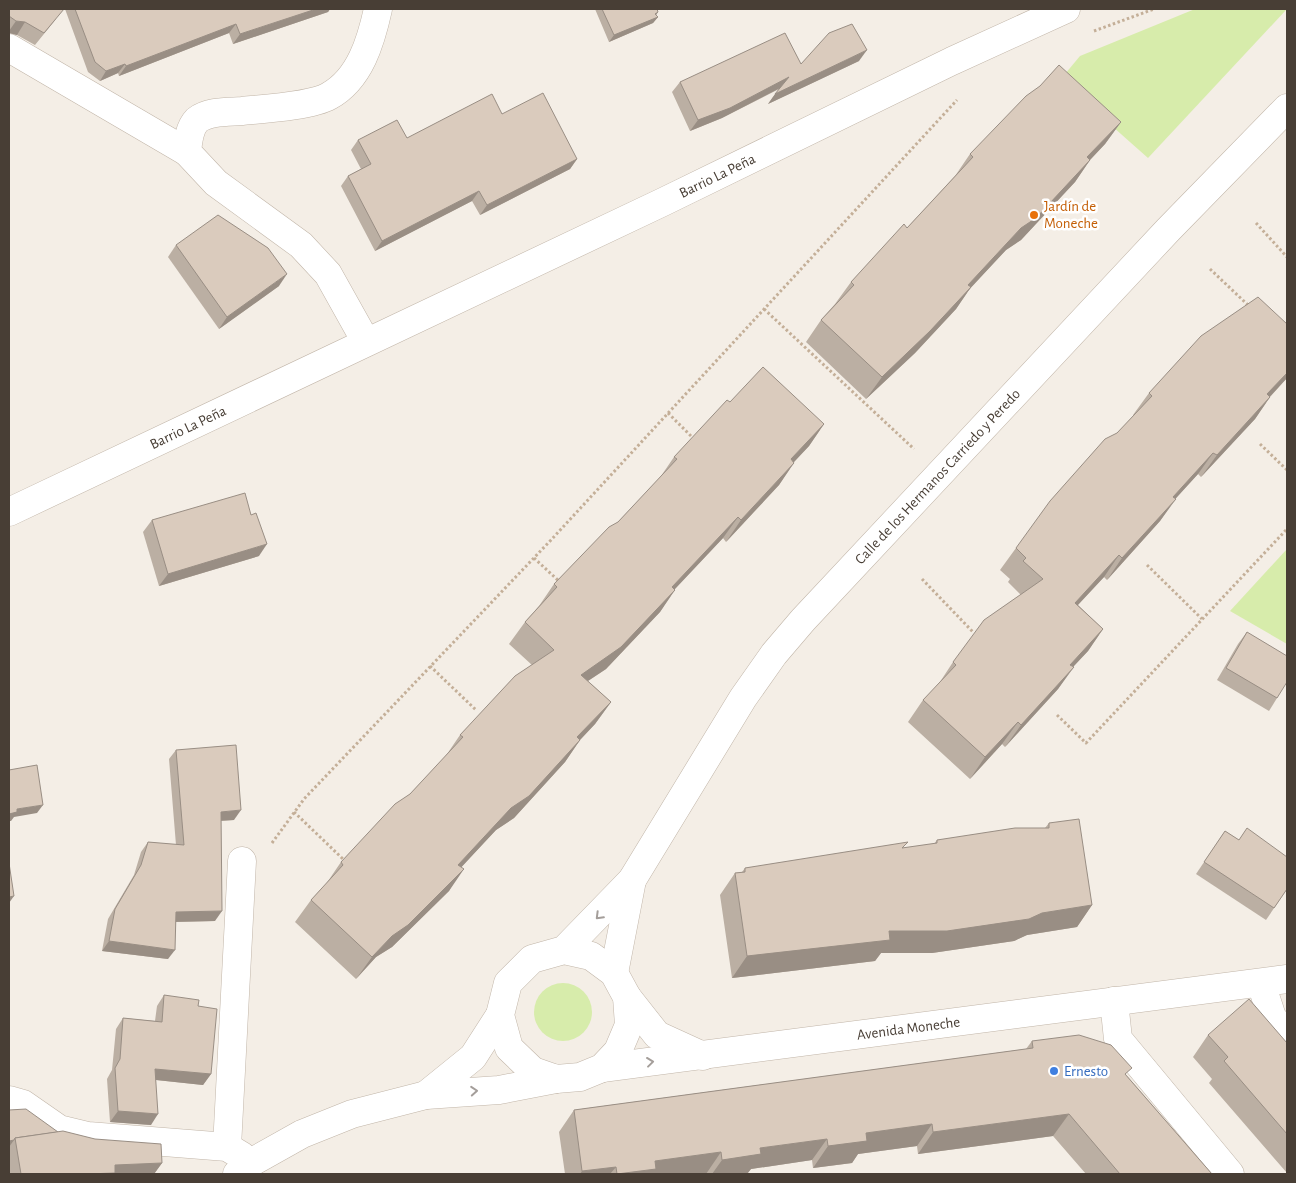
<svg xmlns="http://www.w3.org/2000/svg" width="1296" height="1183" font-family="'Alegreya Sans',sans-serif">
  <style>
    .green { fill: #d7ecab }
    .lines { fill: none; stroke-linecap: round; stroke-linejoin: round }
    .minor-casing { stroke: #c1b5a8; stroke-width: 29 }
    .path { stroke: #c4af98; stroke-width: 3; stroke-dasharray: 2.5 2.5; stroke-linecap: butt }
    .minor { stroke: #fff; stroke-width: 28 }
    .wall { fill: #bbafa3 }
    .shaded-wall { fill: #998e84 }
    .building { fill: #dacbbd; stroke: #998e84 }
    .oneway { stroke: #a49e9a }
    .food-dot { fill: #e8710a; stroke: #fff; stroke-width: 2 }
    .shop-dot { fill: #3f7fe0; stroke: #fff; stroke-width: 2 }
    .labels { text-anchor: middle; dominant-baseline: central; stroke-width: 5; stroke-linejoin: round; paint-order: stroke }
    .street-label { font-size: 15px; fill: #483e35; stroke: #fff }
    .food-label { font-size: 15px; fill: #c56008; stroke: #fff; text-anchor: start }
    .shop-label { font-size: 15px; fill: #366cbe; stroke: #fff; text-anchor: start }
  </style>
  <rect width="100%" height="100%" fill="#f4eee6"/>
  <g class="green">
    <path d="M1195 9H1287L1148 158 1060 80 1080 56Z"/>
    <path d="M1287 549V644L1230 611Z"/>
    <circle cx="563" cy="1012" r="29"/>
  </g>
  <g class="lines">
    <defs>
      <g id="minor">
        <path d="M9 48 187 152"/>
        <path d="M366 342 328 274 301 245 216 183 187 152C188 142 189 128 197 120 209 111 227 112 242 111 262 109 312 106 329 96 360 79 371 41 378 9"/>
        <path id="s1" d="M9 512 663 202 952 61 1066 9"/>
        <path id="s2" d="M564 950 591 956 614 973 627 997 629 1025 618 1051 602 1068 580 1077 556 1079 533 1071 509 1048 500 1015 508 983 532 959 564 950 632 880 743 698 774 654 803 620 1168 230 1287 108"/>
        <path d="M614 973 632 880"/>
        <path d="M1261 983 1272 1017 1287 1036"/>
        <path d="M627 997 657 1035 703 1056"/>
        <path d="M1114 1001 1118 1039 1230 1174"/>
        <path id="s3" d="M602 1068 1287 979"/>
        <path d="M426 1095 473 1057 500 1015"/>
        <path d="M9 1100 23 1104 59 1129 88 1136 227 1147 242 1156"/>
        <path d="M227 1147 242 861"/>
        <path d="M237 1174 252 1162 302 1134 352 1114 426 1095 499 1090 556 1079"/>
      </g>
    </defs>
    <use href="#minor" class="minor-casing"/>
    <g class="path">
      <path d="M1094 31 1154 9"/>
      <path d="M1256 223 1287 257"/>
      <path d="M1210 269 1249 306"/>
      <path d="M764 309 914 449"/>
      <path d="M668 413 694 439"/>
      <path d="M1260 444 1287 470"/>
      <path d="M534 558 561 583"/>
      <path d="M1147 565 1202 619"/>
      <path d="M922 579 973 632"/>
      <path d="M430 666 476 710"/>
      <path d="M1057 715 1086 743 1287 529"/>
      <path d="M294 812 343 859"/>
      <path d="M272 843 304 799 551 540 957 100"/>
    </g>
    <use href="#minor" class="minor"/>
  </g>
  <g class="wall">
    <path d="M9 9 56 19 35 45 17 35 9 33Z"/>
    <path d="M65 9H330L328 12 233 44 229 33 119 76 118 73 100 81 88 72Z"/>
    <path d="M595 9H657L658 12 656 15 658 17 653 23 609 42Z"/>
    <path d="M859 61 768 104 779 89 722 118 690 131 672 92 680 82 801 64Z"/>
    <path d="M502 114 577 159 570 169 480 215 472 201 375 251 341 186 348 176 361 169 351 150 358 140 407 138Z"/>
    <path d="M1121 122 1105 144 1090 160 1075 182 1021 240 1006 250 971 287 956 309 915 353 866 399 806 342 821 320 835 304 851 282 907 228 955 176 970 154Z"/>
    <path d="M176 245 279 286 219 329 168 257Z"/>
    <path d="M1287 324V378L1270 397 1255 419 1201 477 1198 474 1175 499 1160 521 1107 580 1104 577 1078 605 1103 629 1088 651 1073 667 1058 689 1005 747 1002 744 970 779 908 722 923 700 938 685 953 662 1021 595 1008 582 1010 579 1000 570 1016 548 1134 415H1133L1149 393Z"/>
    <path d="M730 402 824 424 809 446 794 462 779 485 726 542 723 538 675 589 660 612 606 669 588 681 611 702 595 724 580 740 565 762 514 818 496 830 461 867 449 891 392 947 376 957 356 979 295 922 311 900 326 884 341 862 410 794 445 757 460 735 532 665 509 644 525 622 539 606 554 584 618 522 659 479 674 457Z"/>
    <path d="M152 520 259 556 159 586 143 532Z"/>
    <path d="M1247 632 1277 698 1269 711 1217 680 1238 644Z"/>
    <path d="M176 750 234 820 221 821 215 921 176 922 168 959 102 951 108 919 134 875 141 852 148 842 176 845 169 759Z"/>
    <path d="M1049 823 1092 905 1077 927 1027 935 1014 941 932 953H881L875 961 732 978 720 895 735 873 742 872 745 868 934 844 937 840 1045 828Z"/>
    <path d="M1225 831 1239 840 1287 889 1266 920 1196 874Z"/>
    <path d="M164 995 198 1006 211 1074 203 1085 156 1080 151 1125 110 1122 107 1079 112 1070 116 1029 123 1018 155 1021 157 1006Z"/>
    <path d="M1208 1035 1287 1043V1173L1209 1083 1212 1079 1193 1057Z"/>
    <path d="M1032 1041 1127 1076 1212 1174H1086L1053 1136 918 1154 917 1146 858 1154 852 1163 813 1168 812 1160 751 1169 747 1174H565L559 1132 574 1110 1026 1049Z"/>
    <path d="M9 1110 58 1132 162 1163 154 1174H10L9 1165Z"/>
  </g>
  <g class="shaded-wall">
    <path d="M316 9H330L328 12 233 44 240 34Z"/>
    <path d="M658 12 654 18 658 17 653 23 609 42 614 35Z"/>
    <path d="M16 21 25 22 17 35 9 33V31Z"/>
    <path d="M236 24 229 33 119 76 126 66Z"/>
    <path d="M867 50 859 61 768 104 775 94Z"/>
    <path d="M125 64 118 73 100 81 106 71Z"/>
    <path d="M789 77 782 87 722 118 690 131 698 120Z"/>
    <path d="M1121 122 1105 144 1072 179 1087 157Z"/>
    <path d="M577 159 570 169 480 215 487 205Z"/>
    <path d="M1090 160 1075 182 1021 240 1006 250 953 307 968 285 1021 228Z"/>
    <path d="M479 191 472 201 375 251 382 241Z"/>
    <path d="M287 274 279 286 219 329 227 317Z"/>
    <path d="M971 287 956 309 915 353 866 399 882 377Z"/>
    <path d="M1287 373V378L1252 416 1267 394Z"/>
    <path d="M1270 397 1255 419 1201 477 1217 455Z"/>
    <path d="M824 424 809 446 776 481 791 459Z"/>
    <path d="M1213 453 1198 474 1158 518 1173 497Z"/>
    <path d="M794 463 779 485 726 542 741 520Z"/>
    <path d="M1176 499 1160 521 1107 580 1122 558Z"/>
    <path d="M738 517 723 538 656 609 672 587Z"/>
    <path d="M267 544 259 556 159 586 168 574Z"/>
    <path d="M1119 555 1104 577 1059 625 1075 603Z"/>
    <path d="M675 590 660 612 606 669 565 696 581 675Z"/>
    <path d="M1103 629 1088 651 1055 686 1070 665Z"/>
    <path d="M1074 667 1058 689 1005 747 1021 725Z"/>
    <path d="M611 702 595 724 562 759 577 737Z"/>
    <path d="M1018 722 1002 744 970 779 985 757Z"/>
    <path d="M580 740 565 762 514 818 496 830 443 887 458 865 511 808Z"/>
    <path d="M43 805 37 813 14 817 11 821H9V814L17 809Z"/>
    <path d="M241 810 234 820 214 821 221 812Z"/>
    <path d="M464 869 449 891 392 947 376 957 356 979 372 957 392 936Z"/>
    <path d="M14 896 9 903V897Z"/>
    <path d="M1092 905 1077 927 1027 935 1014 941 932 953H881L875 961 732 978 747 956 889 931 1042 913Z"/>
    <path d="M222 911 215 921 169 922 176 912Z"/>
    <path d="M109 941 175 950 168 959 102 951Z"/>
    <path d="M155 1069 211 1074 203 1085 147 1079Z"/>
    <path d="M118 1111 158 1114 151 1125 110 1122Z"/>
    <path d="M1069 1114 1053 1136 918 1154 933 1132Z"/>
    <path d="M932 1124 917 1146 858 1154 852 1163 813 1168 828 1146 866 1133Z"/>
    <path d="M827 1139 812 1160 751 1169 747 1174H712L722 1160 760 1148Z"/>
    <path d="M14 1140 9 1147V1141Z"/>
    <path d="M721 1152 706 1174H616L655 1161Z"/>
    <path d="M162 1163 154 1174H86L115 1165Z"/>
    <path d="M616 1167 610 1174H580L582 1171Z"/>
  </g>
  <g class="building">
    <path d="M9 9H64L44 33 25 22 16 21 9 16Z"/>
    <path d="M75 9H316L240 34 236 24 126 66 125 64 106 71 95 62Z"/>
    <path d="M602 9H657L658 12 655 14 658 17 614 35Z"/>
    <path d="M852 24 867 50 775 94 789 77 730 108 698 120 680 82 785 33 801 64 829 33Z"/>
    <path d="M1059 65 1121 122 1087 157 1090 160 1036 218 1021 228 968 285 971 287 930 331 882 377 821 320 854 285 851 282 904 224 907 228 973 157 970 154 1026 96 1040 86Z"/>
    <path d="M543 93 577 159 487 205 479 191 382 241 348 176 371 164 358 140 397 120 407 138 492 94 502 114Z"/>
    <path d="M218 215 268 248 287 274 227 317 176 245Z"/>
    <path d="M1258 297 1287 324V373L1267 394 1270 397 1217 455 1213 453 1173 497 1176 499 1122 558 1119 555 1075 603 1103 629 1070 665 1074 667 1021 725 1018 722 985 757 923 700 956 665 953 662 984 620 1043 579 1023 561 1026 558 1016 548 1050 501 1105 439 1117 433 1152 396 1149 393 1201 336Z"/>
    <path d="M763 367 824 424 791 459 794 463 741 520 738 517 672 587 675 590 621 647 581 675 611 702 577 737 580 740 529 796 511 808 458 865 464 869 408 925 392 936 372 957 311 900 343 865 341 862 395 804 410 794 463 737 460 735 515 676 554 650 525 622 557 587 554 584 609 527 618 522 677 459 674 457 727 400 730 402Z"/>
    <path d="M245 493 251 515 256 513 267 544 168 574 152 520Z"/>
    <path d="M1247 632 1287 656V682L1277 698 1226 668Z"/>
    <path d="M236 745 241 810 221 812 222 911 176 912 175 950 109 941 115 909 141 865 148 842 184 845 176 750Z"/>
    <path d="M37 765 43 805 17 809V812L9 814V770Z"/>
    <path d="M1079 819 1092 905 1042 913 1029 919 947 931H889L890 940 747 956 735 873 745 872V868L908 842 902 848 937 843V840L1015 828H1049V823Z"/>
    <path d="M1247 828 1287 857V889L1274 908 1204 862 1225 831 1239 840Z"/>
    <path d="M9 863 14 896 9 897Z"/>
    <path d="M164 995 199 1000 198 1006 217 1009 211 1074 155 1069 158 1114 118 1111 115 1068 120 1059 123 1018 162 1022Z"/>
    <path d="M1249 999 1287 1043V1134L1224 1061 1228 1057 1208 1035Z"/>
    <path d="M1079 1035 1111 1045 1132 1068 1125 1074 1212 1174H1120L1069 1114 933 1132 932 1124 866 1133 867 1141 828 1146 827 1139 760 1148 761 1154 722 1160 721 1152 655 1161 656 1169 617 1174 616 1167 582 1171 574 1110 1033 1048 1032 1041Z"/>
    <path d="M26 1109 58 1132 15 1138 14 1140 9 1141V1110Z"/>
    <path d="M63 1131 95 1139 161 1144 162 1163 115 1165V1173L86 1174H21L15 1138Z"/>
  </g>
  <defs><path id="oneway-chevron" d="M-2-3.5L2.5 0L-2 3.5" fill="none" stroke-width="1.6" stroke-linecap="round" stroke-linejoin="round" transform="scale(1.25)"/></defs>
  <g class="oneway">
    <use href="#oneway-chevron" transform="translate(599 916) rotate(135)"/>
    <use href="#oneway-chevron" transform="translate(650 1062) rotate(-7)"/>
    <use href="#oneway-chevron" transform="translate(474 1091) rotate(-4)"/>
  </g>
  <circle class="food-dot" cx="1034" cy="215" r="5"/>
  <circle class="shop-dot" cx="1054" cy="1071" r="5"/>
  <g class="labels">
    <g class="street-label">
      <text stroke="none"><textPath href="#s1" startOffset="784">Barrio La Peña</textPath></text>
      <text stroke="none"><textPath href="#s1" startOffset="198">Barrio La Peña</textPath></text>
      <text stroke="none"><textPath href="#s2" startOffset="1009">Calle de los Hermanos Carriedo y Peredo</textPath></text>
      <text stroke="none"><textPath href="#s3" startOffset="309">Avenida Moneche</textPath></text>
    </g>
    <g class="food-label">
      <text x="1044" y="206">Jardín de<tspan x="1044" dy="17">Moneche</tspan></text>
    </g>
    <g class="shop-label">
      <text x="1064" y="1071">Ernesto</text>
    </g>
  </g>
  <rect width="1296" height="1183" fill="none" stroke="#483e35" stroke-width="20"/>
</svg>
